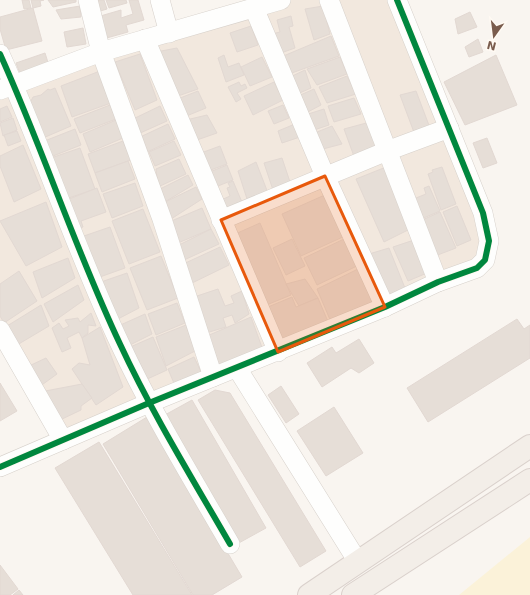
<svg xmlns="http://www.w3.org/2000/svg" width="530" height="595" font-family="'DejaVu Sans',sans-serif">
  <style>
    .residential { fill: #f2e8de }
    .sand { fill: #fbf2d9 }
    .building { fill: #e6ded7; stroke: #e2d8d2 }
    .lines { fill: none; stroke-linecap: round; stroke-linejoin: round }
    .minor-casing { stroke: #d7d1cb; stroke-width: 20 }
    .major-casing { stroke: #dad1cc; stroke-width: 24 }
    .minor { stroke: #fefefd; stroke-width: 19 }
    .major { stroke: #f3eee8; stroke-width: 22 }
    .cycleway-casing { stroke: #fffaf3; stroke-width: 8 }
    .cycleway { stroke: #00873e; stroke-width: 6 }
    .marked { fill: #e8590c; fill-opacity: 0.2; stroke: #e8590c; stroke-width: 3; stroke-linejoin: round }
  </style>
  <rect width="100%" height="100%" fill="#f9f5f0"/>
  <path class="residential" d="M285 0H397L483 213 485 260 63 440 0 330V91Z"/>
  <path class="sand" d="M530 537V595H459Z"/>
  <g class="building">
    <path d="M22 0H29L31 8 24 9Z"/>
    <path d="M31 0H44L40 1 41 6 33 8Z"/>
    <path d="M48 0H76V2L53 7Z"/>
    <path d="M93 0H104L107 9 97 12Z"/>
    <path d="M106 0H126L127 3 109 8Z"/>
    <path d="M129 0H138L144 20 126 25 128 32 103 39 97 17 121 10V18L133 14Z"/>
    <path d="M80 6 81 17 61 19 56 10Z"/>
    <path d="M323 6 330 34 314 40 305 9Z"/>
    <path d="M33 8 42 41 6 50 0 29V17Z"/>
    <path d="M470 12 477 27 458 34 455 19Z"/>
    <path d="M291 16 293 26 289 27 295 48 278 54 272 34 280 32 277 20Z"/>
    <path d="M251 26 258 45 237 52 230 33Z"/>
    <path d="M83 28 86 44 67 47 64 32Z"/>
    <path d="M331 36 339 56 289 74 281 57Z"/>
    <path d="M478 39 483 52 469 57 465 47Z"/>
    <path d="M177 48 198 89 178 96 156 52Z"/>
    <path d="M45 53 50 69 22 79 16 63Z"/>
    <path d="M140 54 157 100 135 110 115 62Z"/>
    <path d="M224 55 228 67 239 63 244 75 226 82 218 58Z"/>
    <path d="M496 55 517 105 465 125 444 82Z"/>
    <path d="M262 57 272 77 250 86 241 67Z"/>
    <path d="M340 57 347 74 317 85 307 69Z"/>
    <path d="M305 70 311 88 295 95 288 78Z"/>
    <path d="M100 71 111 103 72 117 61 86Z"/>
    <path d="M347 76 356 94 327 103 319 87Z"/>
    <path d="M239 82 241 86 245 84 247 88 237 93 241 99 236 102 228 87Z"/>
    <path d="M274 82 283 100 253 115 244 96Z"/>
    <path d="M55 88 71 126 43 138 29 105 33 97 41 95 48 89 50 90Z"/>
    <path d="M314 89 321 105 304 114 296 97Z"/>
    <path d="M198 91 206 108 184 117 175 100Z"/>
    <path d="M416 91 430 128 415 135 400 95Z"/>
    <path d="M354 98 361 114 334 122 328 106Z"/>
    <path d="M110 105 116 119 80 133 74 119Z"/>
    <path d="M283 105 289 118 274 124 268 111Z"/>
    <path d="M7 106 12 117 0 122V109Z"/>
    <path d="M160 106 167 121 138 134 131 120Z"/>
    <path d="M324 109 329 125 311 131 305 115Z"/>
    <path d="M207 115 217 133 194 141 186 120Z"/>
    <path d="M13 118 17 130 3 136 0 123Z"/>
    <path d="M116 120 123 138 90 152 83 134Z"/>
    <path d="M370 122 382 150 355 159 344 129Z"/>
    <path d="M168 124 175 139 145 153 138 138Z"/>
    <path d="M295 124 300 137 282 143 278 131Z"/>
    <path d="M332 126 342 144 319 150 312 134Z"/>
    <path d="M75 129 81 145 48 158 42 142Z"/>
    <path d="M17 131 21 141 8 146 4 135Z"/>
    <path d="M487 138 497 163 483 168 473 143Z"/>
    <path d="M123 141 131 160 95 173 88 154Z"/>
    <path d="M174 141 181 155 155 166 149 152Z"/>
    <path d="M23 145 41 189 14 202 0 166V156Z"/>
    <path d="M220 146 227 164 208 171 201 153Z"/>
    <path d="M80 148 95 189 63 200 48 159Z"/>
    <path d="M282 158 290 182 273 190 264 163Z"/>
    <path d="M179 159 186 174 158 187 156 169Z"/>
    <path d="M128 161 135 179 102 192 95 173Z"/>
    <path d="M256 162 268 193 248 202 238 171Z"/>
    <path d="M227 165 233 180 213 188 207 173Z"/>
    <path d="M386 167 408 230 384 242 356 179Z"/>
    <path d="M442 167 456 204 441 210 428 174 433 172 432 170Z"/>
    <path d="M188 175 193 185 163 203 158 190Z"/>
    <path d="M233 181 244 207 225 215 219 201 230 196 227 188 230 187 228 183Z"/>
    <path d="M135 183 143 206 112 218 103 194Z"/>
    <path d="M429 186 440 211 419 220 411 200 426 194 424 188Z"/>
    <path d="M196 187 202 199 168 221 163 203Z"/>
    <path d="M97 188 106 212 81 221 83 227 75 229 64 201Z"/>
    <path d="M327 194 345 236 301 256 282 214Z"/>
    <path d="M46 202 62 247 26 266 0 221Z"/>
    <path d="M457 206 471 240 457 246 443 212Z"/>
    <path d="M202 208 211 229 178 243 169 222Z"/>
    <path d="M143 209 160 252 129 264 112 221Z"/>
    <path d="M440 212 456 248 435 256 420 221Z"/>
    <path d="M260 223 291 295 264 306 233 235Z"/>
    <path d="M110 227 125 268 97 278 81 237Z"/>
    <path d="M211 229 219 244 184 260 177 246Z"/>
    <path d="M292 239 305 266 286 275 273 248Z"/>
    <path d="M344 239 357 266 317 285 304 258Z"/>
    <path d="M414 240 427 273 408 281 393 247Z"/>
    <path d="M220 247 229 265 190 284 181 265Z"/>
    <path d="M389 248 405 288 386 297 369 254Z"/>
    <path d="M161 256 178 298 147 310 130 268Z"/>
    <path d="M68 258 75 278 42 298 33 272Z"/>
    <path d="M358 269 375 303 331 322 317 289Z"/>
    <path d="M19 271 37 301 4 323 0 316V284Z"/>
    <path d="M127 273 139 308 116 320 101 282Z"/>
    <path d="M305 279 318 298 299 306 286 284Z"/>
    <path d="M78 285 84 300 53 322 44 304Z"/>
    <path d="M218 289 225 306 234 303 231 296 242 291 249 314 235 323 232 315 223 318 226 327 206 333 194 297Z"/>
    <path d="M292 297 296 307 318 298 329 324 283 343 268 307Z"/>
    <path d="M177 303 185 323 156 335 148 314Z"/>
    <path d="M41 305 49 326 17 345 7 326Z"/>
    <path d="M91 313 96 326 88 325V333L82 338 79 332 67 338 71 348 62 352 52 328 59 323 63 329 69 326 65 320 78 318 80 322Z"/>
    <path d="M145 314 152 334 126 347 116 327Z"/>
    <path d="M251 317 264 353 218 370 207 336Z"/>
    <path d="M517 319 524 329 530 325V358L428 422 407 388Z"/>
    <path d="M186 325 195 351 166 366 156 337Z"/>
    <path d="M100 327 123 387 96 405 72 369 79 363 90 365 82 338Z"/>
    <path d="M153 337 167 370 143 381 128 348Z"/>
    <path d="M359 339 374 363 359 373 351 368 322 387 307 363 332 347 336 353Z"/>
    <path d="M194 357 203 376 176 388 168 369Z"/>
    <path d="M46 358 57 374 39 387 29 366Z"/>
    <path d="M0 383 17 411 0 421Z"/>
    <path d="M82 384 92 398 81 406V410L60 420 40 392Z"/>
    <path d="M281 386 299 414 286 423 268 395Z"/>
    <path d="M215 390 230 393 326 551 300 567 198 400Z"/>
    <path d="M192 400 266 528 237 544 163 416Z"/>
    <path d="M334 407 363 453 326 476 297 431Z"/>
    <path d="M147 417 242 577 212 595H193L103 444Z"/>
    <path d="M99 442 192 595H133L55 468Z"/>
    <path d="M0 565 18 589 10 595H0Z"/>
    <path d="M19 590 23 595H13Z"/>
  </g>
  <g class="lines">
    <defs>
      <g id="minor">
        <path d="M88 0 101 52 162 219 213 377"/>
        <path d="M160 0 169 33"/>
        <path d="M329 0 438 282"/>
        <path d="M254 8 325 176 385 307"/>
        <path d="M145 39 278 352"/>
        <path d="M0 54C43 149 75 249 120 344 152 413 192 478 230 544"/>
        <path d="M0 90 101 52 281 0"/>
        <path d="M221 220 387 151 449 128"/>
        <path d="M0 330 63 440"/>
        <path d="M237 368 358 562"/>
        <path d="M0 467 149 403 385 307 438 282 477 268 485 260 489 241 483 213 397 0"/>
      </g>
      <g id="major">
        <path d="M309 595 530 446"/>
        <path d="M353 595 530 480"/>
      </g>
    </defs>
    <use href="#minor" class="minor-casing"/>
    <use href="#major" class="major-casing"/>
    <use href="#minor" class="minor"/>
    <use href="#major" class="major"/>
    <defs>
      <g id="cycleway">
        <path d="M0 54C43 149 75 249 120 344 152 413 192 478 230 544"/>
        <path d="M0 467 149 403 385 307 438 282 477 268 485 260 489 241 483 213 397 0"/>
      </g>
    </defs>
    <use href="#cycleway" class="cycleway-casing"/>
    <use href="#cycleway" class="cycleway"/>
  </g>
  <path class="marked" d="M325 176 385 307 278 352 221 220Z"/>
  <g transform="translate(494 36) rotate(194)" stroke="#fffaf3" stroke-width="3" paint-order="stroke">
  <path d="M0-3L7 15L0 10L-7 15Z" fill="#7a5c4d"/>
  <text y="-6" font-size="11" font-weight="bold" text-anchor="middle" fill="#7a5c4d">N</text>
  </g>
</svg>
